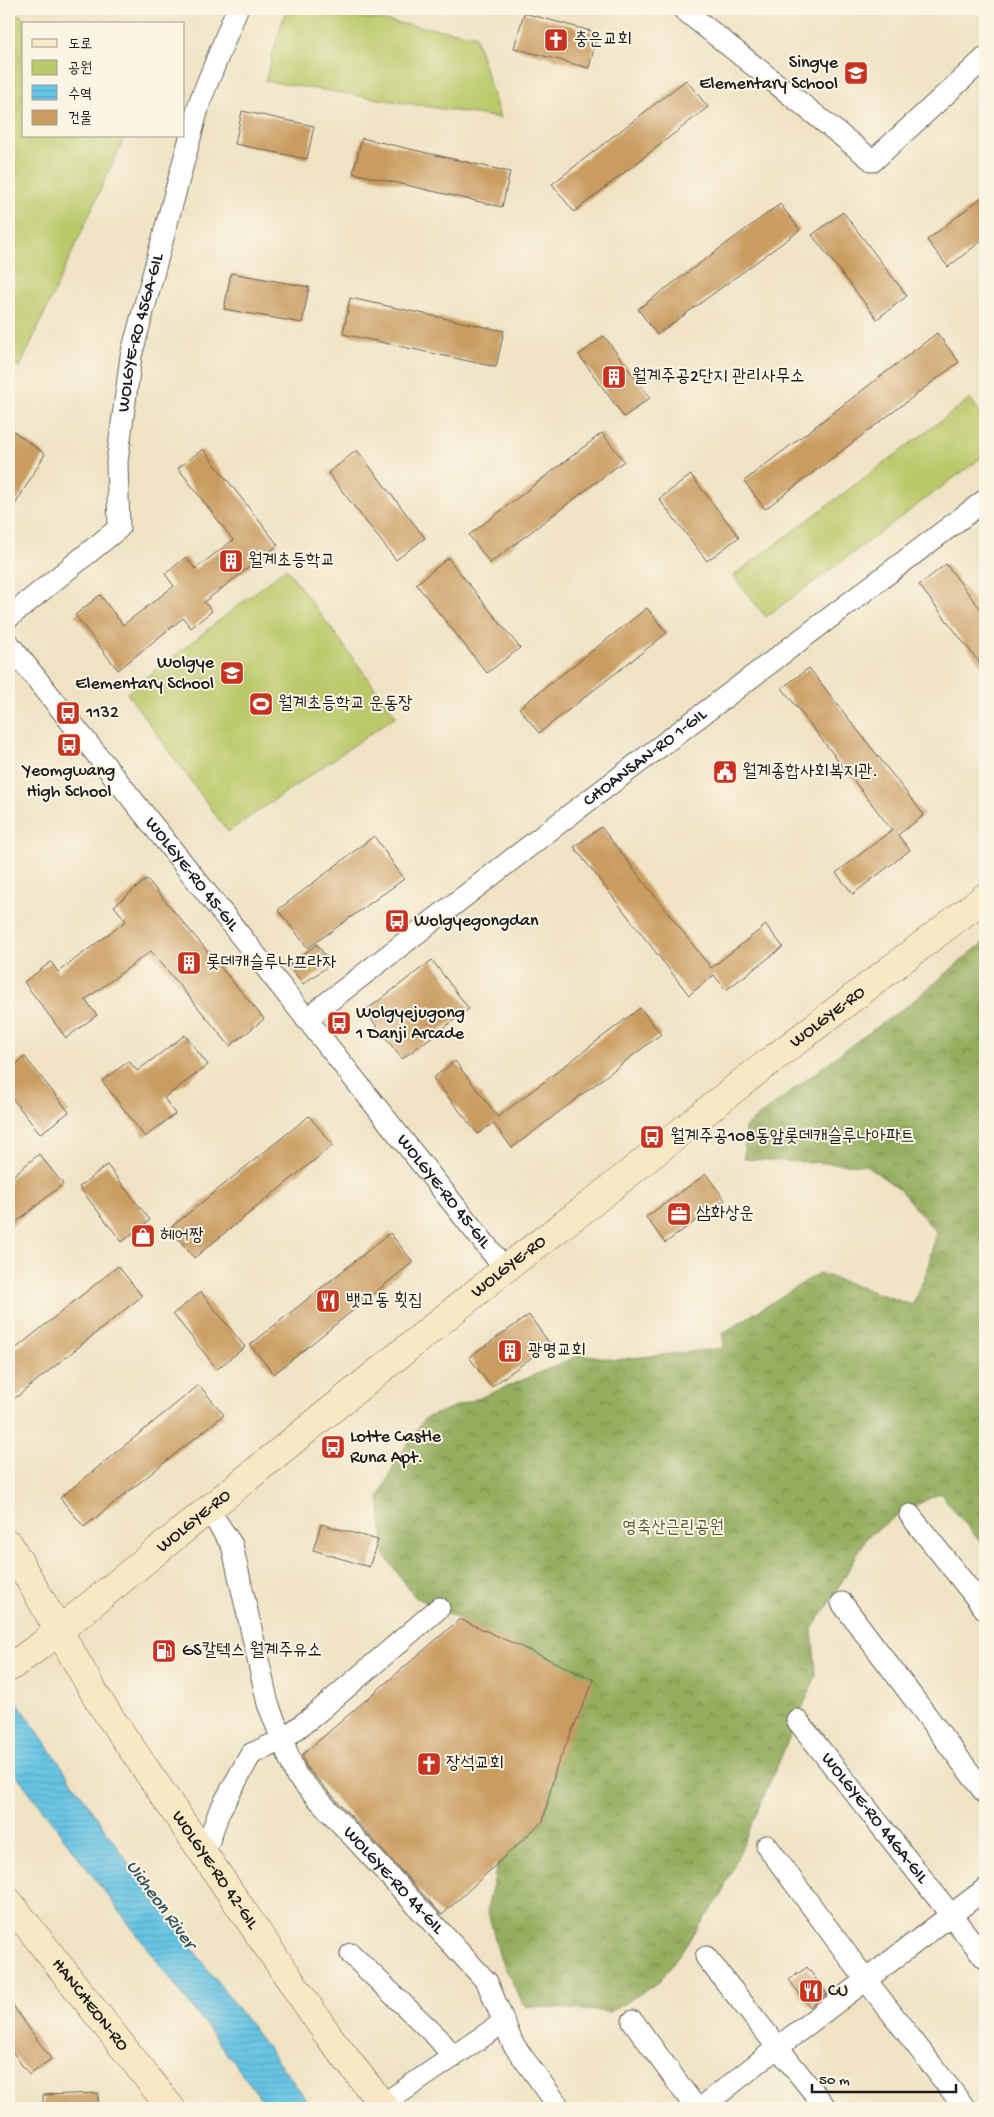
<svg xmlns="http://www.w3.org/2000/svg" width="994" height="2117" font-family="'Gochi Hand','Poor Story',sans-serif">
  <style>
    .green { fill: #bbc96b; stroke: #6c7244 }
    .forest { fill: url(#forest-crowns); stroke: #58643e }
    .water { fill: url(#water-rules); stroke: #417080 }
    .building { fill: #c99c60 }
    .lines { fill: none; stroke-linecap: round; stroke-linejoin: round }
    .street-casing { stroke: #666257; stroke-width: 23 }
    .secondary-casing { stroke: #666257; stroke-width: 29 }
    .street { stroke: #fff; stroke-width: 21 }
    .secondary { stroke: #f8e8c3; stroke-width: 28 }
    .labels { text-anchor: middle; dominant-baseline: central; stroke-width: 4; stroke-linejoin: round; paint-order: stroke }
    .poi-label { font-size: 18px; fill: #1c1c1c; stroke: #fcf5e5; text-anchor: start }
    .street-label { font-size: 18px; fill: #1c1c1c; stroke: #fcf5e5 }
    .park-label { font-size: 18px; fill: #545938; stroke: #fcf5e5 }
    .water-label { font-size: 19px; font-style: italic; fill: #365762; stroke: #fcf5e5 }
  </style>
  <defs>
    <pattern id="forest-crowns" width="20" height="18" patternUnits="userSpaceOnUse" patternTransform="scale(1.25)"><rect width="20" height="18" fill="#94ad5f"/><path d="M2 6a3 3 0 1 1 6 0M12 15a3 3 0 1 1 6 0" fill="none" stroke="#788c4e"/></pattern>
    <pattern id="water-rules" width="6" height="5" patternUnits="userSpaceOnUse" patternTransform="scale(1.25)"><rect width="6" height="5" fill="#66c4e4"/><path d="M0 2.5h6" fill="none" stroke="#58a8c3"/></pattern>
  </defs>
  <rect width="100%" height="100%" fill="#fcf5e5"/>
  <filter id="ink" filterUnits="userSpaceOnUse"><feTurbulence type="fractalNoise" baseFrequency=".02" numOctaves="2"/><feDisplacementMap in="SourceGraphic" scale="10" xChannelSelector="R" yChannelSelector="G"/><feConvolveMatrix kernelMatrix="1 2 1 2 8 2 1 2 1" color-interpolation-filters="sRGB"/></filter>
  <filter id="wash" filterUnits="userSpaceOnUse"><feTurbulence type="fractalNoise" baseFrequency=".0096" numOctaves="4" result="noise"/><feDisplacementMap in="SourceGraphic" scale="20" xChannelSelector="R" yChannelSelector="G"/><feGaussianBlur stdDeviation="1.12" result="paint"/><feColorMatrix in="noise" values="0 0 0 0 0 0 0 0 0 0 0 0 0 0 0 0 0 1.4 0 .05"/><feComposite in="paint" operator="in"/></filter>
  <g filter="url(#wash)">
    <rect width="100%" height="100%" fill="#f0e3c4"/>
    <g class="green">
      <path d="M9 9H13L30 24H24V136H125L20 367 9 361Z"/>
      <path d="M286 9H307L475 35 500 118 265 81Z"/>
      <path d="M970 399 985 418V455L766 617 733 576Z"/>
      <path d="M286 568 396 716 228 832 127 693Z"/>
    </g>
    <path class="forest" d="M985 941V1548L940 1493 899 1514 867 1537 828 1606 812 1629 816 1676 720 1897 659 1982 610 2012 524 2006 500 1958 487 1908 498 1863 543 1821 556 1768 460 1619 415 1597 385 1556 379 1498 397 1459 425 1418 492 1393 583 1354 615 1360 724 1348 723 1333 819 1273 912 1305 927 1272 936 1232 899 1189 866 1165 744 1159 745 1127 850 1046 907 1006Z"/>
    <path class="water" d="M9 1690 141 1881 313 2108H268L9 1765Z"/>
    <g id="blocks">
      <g class="building">
        <path d="M524 13 598 33 589 68 514 48Z"/>
        <path d="M686 80 708 107 574 212 552 184Z"/>
        <path d="M242 111 314 126 307 159 235 144Z"/>
        <path d="M362 138 510 172 502 207 353 173Z"/>
        <path d="M985 195V238L948 267 927 240Z"/>
        <path d="M780 204 800 230 657 335 638 309Z"/>
        <path d="M843 212 907 296 877 319 812 235Z"/>
        <path d="M231 273 309 287 302 323 224 309Z"/>
        <path d="M350 298 504 331 496 367 343 334Z"/>
        <path d="M937 333 959 362 765 509 744 481Z"/>
        <path d="M604 336 650 398 624 417 579 355Z"/>
        <path d="M9 428 45 454 9 515Z"/>
        <path d="M602 433 624 461 490 563 469 535Z"/>
        <path d="M203 449 278 545 204 602 212 611 191 628 183 618 118 670 75 615 100 595 123 625 174 586 165 574 186 557 195 569 233 540 178 468Z"/>
        <path d="M357 450 425 538 396 560 328 473Z"/>
        <path d="M691 475 739 537 707 561 659 499Z"/>
        <path d="M448 558 520 648 487 673 416 584Z"/>
        <path d="M946 564 985 615V670L919 585Z"/>
        <path d="M647 608 667 633 539 733 519 708Z"/>
        <path d="M809 668 924 815 898 835 910 850 853 894 836 873 892 830 782 688Z"/>
        <path d="M601 827 711 968 766 925 783 947 726 990 714 975 689 995 574 847Z"/>
        <path d="M374 836 404 879 308 948 278 910Z"/>
        <path d="M147 879 264 1019 230 1046 151 951 85 1000 97 1015 66 1038 24 982 51 962 58 972 126 921 114 906Z"/>
        <path d="M317 944 331 964 303 984 289 965Z"/>
        <path d="M432 960 469 1009 402 1059 365 1011Z"/>
        <path d="M640 1008 661 1034 512 1148 493 1123 478 1134 433 1078 455 1061 498 1117Z"/>
        <path d="M185 1035 208 1065 164 1098 175 1114 145 1137 102 1081 129 1061 137 1071Z"/>
        <path d="M25 1057 69 1112 40 1134 9 1094V1069Z"/>
        <path d="M309 1116 333 1145 194 1258 170 1228Z"/>
        <path d="M39 1154 63 1184 9 1228V1179Z"/>
        <path d="M107 1165 150 1220 122 1242 79 1187Z"/>
        <path d="M706 1174 725 1200 665 1243 646 1217Z"/>
        <path d="M390 1233 413 1262 274 1374 250 1345Z"/>
        <path d="M118 1266 142 1296 9 1403V1354Z"/>
        <path d="M201 1292 245 1347 217 1369 173 1314Z"/>
        <path d="M529 1315 550 1344 491 1387 469 1357Z"/>
        <path d="M199 1385 224 1415 84 1527 60 1498Z"/>
        <path d="M321 1524 378 1540 369 1567 313 1550Z"/>
        <path d="M460 1619 594 1680 556 1768 543 1821 442 1915 307 1768 302 1755Z"/>
        <path d="M807 1967 827 1994 810 2007 789 1980Z"/>
        <path d="M9 2000 51 2059 29 2075 9 2047Z"/>
        <path d="M98 2093V2108H43V2095Z"/>
      </g>
    </g>
  </g>
  <g filter="url(#ink)">
    <use href="#blocks" fill-opacity="0" stroke="#666257" stroke-width="1"/>
    <g class="lines">
      <defs>
        <g id="street">
          <path d="M683 9 873 161 985 58"/>
          <path id="s1" d="M9 617 119 528 117 462 131 356 200 101 237 9"/>
          <path id="s2" d="M9 644 505 1269"/>
          <path id="s3" d="M306 1019 563 820 985 500"/>
          <path id="s4" d="M208 1509 232 1545 268 1704 296 1775 487 1982 513 2044 560 2108"/>
          <path d="M910 1515 985 1609"/>
          <path d="M842 1603 985 1793"/>
          <path id="s5" d="M797 1720 985 1958"/>
          <path d="M767 1846 866 1980 965 2108"/>
          <path d="M204 1855 219 1812 251 1754 282 1740 312 1717 439 1608"/>
          <path d="M351 1954 438 2038 453 2057"/>
          <path d="M706 1957 826 2108"/>
          <path d="M633 2021 696 2108"/>
          <path d="M382 2105 504 2022"/>
          <path d="M701 2108 778 2047 985 1889"/>
        </g>
        <g id="secondary">
          <path id="s6" d="M9 1544 99 1701 328 2035 385 2108"/>
          <path id="s7" d="M9 1668 41 1645 505 1269 592 1203 744 1081 985 897"/>
          <path id="s8" d="M9 1902 171 2108"/>
        </g>
      </defs>
      <use href="#street" class="street-casing"/>
      <use href="#secondary" class="secondary-casing"/>
      <use href="#street" class="street"/>
      <use href="#secondary" class="secondary"/>
    </g>
  </g>
  <defs>
    <symbol id="church-square" viewBox="-11 -11 22 22"><rect x="-9" y="-9" width="18" height="18" rx="4" fill="#c8321e" stroke="#fcf5e5"/><path d="M-1.2-6h2.4v3.5h3.3v2.4h-3.3V6h-2.4V-.1h-3.3v-2.4h3.3Z" fill="#fff"/></symbol>
    <symbol id="school-square" viewBox="-11 -11 22 22"><rect x="-9" y="-9" width="18" height="18" rx="4" fill="#c8321e" stroke="#fcf5e5"/><path d="M0-5L7-2L0 1L-7-2ZM-4 1L0 2.5L4 1V4Q0 6-4 4Z" fill="#fff"/></symbol>
    <symbol id="building-square" viewBox="-11 -11 22 22"><rect x="-9" y="-9" width="18" height="18" rx="4" fill="#c8321e" stroke="#fcf5e5"/><path d="M-4-6H4V6H1V3H-1V6H-4ZM-2.5-4.3h1.7v1.8h-1.7ZM.8-4.3h1.7v1.8H.8ZM-2.5-1h1.7V.8h-1.7ZM.8-1h1.7V.8H.8Z" fill="#fff"/></symbol>
    <symbol id="stadium-square" viewBox="-11 -11 22 22"><rect x="-9" y="-9" width="18" height="18" rx="4" fill="#c8321e" stroke="#fcf5e5"/><path d="M0-5a6.5 5 0 1 0 0 10a6.5 5 0 1 0 0-10ZM-3.5-1.8h7v3.6h-7Z" fill="#fff"/></symbol>
    <symbol id="bus-square" viewBox="-11 -11 22 22"><rect x="-9" y="-9" width="18" height="18" rx="4" fill="#c8321e" stroke="#fcf5e5"/><path d="M-5-6H5V4H4V6H2V4H-2V6H-4V4H-5ZM-3.5-4V0h7V-4ZM-3.5 1.2v1.5H-2V1.2ZM2 1.2v1.5H3.5V1.2Z" fill="#fff"/></symbol>
    <symbol id="civic-square" viewBox="-11 -11 22 22"><rect x="-9" y="-9" width="18" height="18" rx="4" fill="#c8321e" stroke="#fcf5e5"/><path d="M-.6-6.5H3V-4.5H.6V-3L4-1V1h2V6H-6V1h2V-1L-.6-3ZM-1.2 2.5V6h2.4V2.5Z" fill="#fff"/></symbol>
    <symbol id="office-square" viewBox="-11 -11 22 22"><rect x="-9" y="-9" width="18" height="18" rx="4" fill="#c8321e" stroke="#fcf5e5"/><path d="M-6-3h4V-5.5h4V-3h4V5H-6ZM-1-4.5V-3h2v-1.5ZM-6 0V1H6V0Z" fill="#fff"/></symbol>
    <symbol id="shop-square" viewBox="-11 -11 22 22"><rect x="-9" y="-9" width="18" height="18" rx="4" fill="#c8321e" stroke="#fcf5e5"/><path d="M-5-2.5h2.3a2.7 3.5 0 0 1 5.4 0H5L5.5 6h-11ZM-1.5-2.5h3a1.5 2.3 0 0 0-3 0Z" fill="#fff"/></symbol>
    <symbol id="restaurant-square" viewBox="-11 -11 22 22"><rect x="-9" y="-9" width="18" height="18" rx="4" fill="#c8321e" stroke="#fcf5e5"/><path d="M-5-6h1v4h1v-4h1v4h1v-4h1v5L-1.5 .5V6h-2V.5L-5-1ZM5-6V6H3V1.5H1.5Q1.5-4 5-6Z" fill="#fff"/></symbol>
    <symbol id="fuel-square" viewBox="-11 -11 22 22"><rect x="-9" y="-9" width="18" height="18" rx="4" fill="#c8321e" stroke="#fcf5e5"/><path d="M-5.5-6h7V0h2V4h1.3V-2.5L3-4.5l.8-.8L6-3V5H2.5V1h-1V6h-7ZM-4.2-4.7v3.2H.2V-4.7Z" fill="#fff"/></symbol>
  </defs>
  <g fill-rule="evenodd">
    <use href="#church-square" x="542" y="26" width="28" height="28"/>
    <use href="#school-square" x="842" y="59" width="28" height="28"/>
    <use href="#building-square" x="600" y="363" width="28" height="28"/>
    <use href="#building-square" x="217" y="547" width="28" height="28"/>
    <use href="#school-square" x="218" y="659" width="28" height="28"/>
    <use href="#stadium-square" x="247" y="690" width="28" height="28"/>
    <use href="#bus-square" x="54" y="699" width="28" height="28"/>
    <use href="#bus-square" x="55" y="731" width="28" height="28"/>
    <use href="#civic-square" x="711" y="758" width="28" height="28"/>
    <use href="#bus-square" x="383" y="907" width="28" height="28"/>
    <use href="#building-square" x="175" y="949" width="28" height="28"/>
    <use href="#bus-square" x="325" y="1009" width="28" height="28"/>
    <use href="#bus-square" x="638" y="1123" width="28" height="28"/>
    <use href="#office-square" x="665" y="1200" width="28" height="28"/>
    <use href="#shop-square" x="129" y="1222" width="28" height="28"/>
    <use href="#restaurant-square" x="314" y="1287" width="28" height="28"/>
    <use href="#building-square" x="496" y="1337" width="28" height="28"/>
    <use href="#bus-square" x="319" y="1433" width="28" height="28"/>
    <use href="#fuel-square" x="150" y="1637" width="28" height="28"/>
    <use href="#church-square" x="415" y="1750" width="28" height="28"/>
    <use href="#restaurant-square" x="797" y="1977" width="28" height="28"/>
  </g>
  <g class="labels">
    <g class="poi-label">
      <text x="574" y="40">충은교회</text>
      <text x="838" y="63" text-anchor="end">Singye<tspan x="838" dy="21">Elementary School</tspan></text>
      <text x="632" y="377">월계주공2단지 관리사무소</text>
      <text x="248" y="561">월계초등학교</text>
      <text x="214" y="663" text-anchor="end">Wolgye<tspan x="214" dy="21">Elementary School</tspan></text>
      <text x="278" y="704">월계초등학교 운동장</text>
      <text x="86" y="713">1132</text>
      <text x="69" y="771" text-anchor="middle">Yeomgwang<tspan x="69" dy="21">High School</tspan></text>
      <text x="742" y="772">월계종합사회복지관.</text>
      <text x="414" y="921">Wolgyegongdan</text>
      <text x="206" y="963">롯데캐슬루나프라자</text>
      <text x="356" y="1013">Wolgyejugong<tspan x="356" dy="21">1 Danji Arcade</tspan></text>
      <text x="670" y="1137">월계주공108동앞롯데캐슬루나아파트</text>
      <text x="696" y="1214">삼화상운</text>
      <text x="160" y="1236">헤어짱</text>
      <text x="346" y="1301">뱃고동 횟집</text>
      <text x="528" y="1351">광명교회</text>
      <text x="350" y="1437">Lotte Castle<tspan x="350" dy="21">Runa Apt.</tspan></text>
      <text x="182" y="1651">GS칼텍스 월계주유소</text>
      <text x="446" y="1764">장석교회</text>
      <text x="828" y="1991">CU</text>
    </g>
    <g class="street-label">
      <text stroke="none"><textPath href="#s1" startOffset="339">WOLGYE-RO 45GA-GIL</textPath></text>
      <text stroke="none"><textPath href="#s3" startOffset="428">CHOANSAN-RO 1-GIL</textPath></text>
      <text stroke="none"><textPath href="#s2" startOffset="294">WOLGYE-RO 45-GIL</textPath></text>
      <text stroke="none"><textPath href="#s7" startOffset="1046">WOLGYE-RO</textPath></text>
      <text stroke="none"><textPath href="#s2" startOffset="699">WOLGYE-RO 45-GIL</textPath></text>
      <text stroke="none"><textPath href="#s7" startOffset="641">WOLGYE-RO</textPath></text>
      <text stroke="none"><textPath href="#s7" startOffset="236">WOLGYE-RO</textPath></text>
      <text stroke="none"><textPath href="#s5" startOffset="125">WOLGYE-RO 44GA-GIL</textPath></text>
      <text stroke="none"><textPath href="#s6" startOffset="386">WOLGYE-RO 42-GIL</textPath></text>
      <text stroke="none"><textPath href="#s4" startOffset="426">WOLGYE-RO 44-GIL</textPath></text>
      <text stroke="none"><textPath href="#s8" startOffset="131">HANCHEON-RO</textPath></text>
    </g>
    <g class="park-label">
      <text x="673" y="1528">영축산근린공원</text>
    </g>
    <g class="water-label">
      <text transform="translate(160 1905) rotate(54)">Uicheon River</text>
    </g>
  </g>
  <rect width="994" height="2117" fill="none" stroke="#fcf5e5" stroke-width="30"/>
  <rect x="22" y="22" width="162" height="115" fill="#fcf5e5" stroke="#a29e95"/>
  <rect x="32" y="39" width="25" height="8" fill="#f8e8c3" stroke="#a29e95"/>
  <text x="68" y="48" font-size="15" fill="#1c1c1c">도로</text>
  <rect x="32" y="60" width="25" height="15" fill="#bbc96b" stroke="#a29e95"/>
  <text x="68" y="72" font-size="15" fill="#1c1c1c">공원</text>
  <rect x="32" y="85" width="25" height="15" fill="url(#water-rules)" stroke="#a29e95"/>
  <text x="68" y="98" font-size="15" fill="#1c1c1c">수역</text>
  <rect x="32" y="110" width="25" height="15" fill="#c99c60" stroke="#a29e95"/>
  <text x="68" y="122" font-size="15" fill="#1c1c1c">건물</text>
  <path d="M812 2084v8h144v-8" fill="none" stroke="#1c1c1c" stroke-width="2.5"/>
  <text x="819" y="2084" font-size="15" fill="#1c1c1c" stroke="#fcf5e5" stroke-width="4" paint-order="stroke">50 m</text>
</svg>
